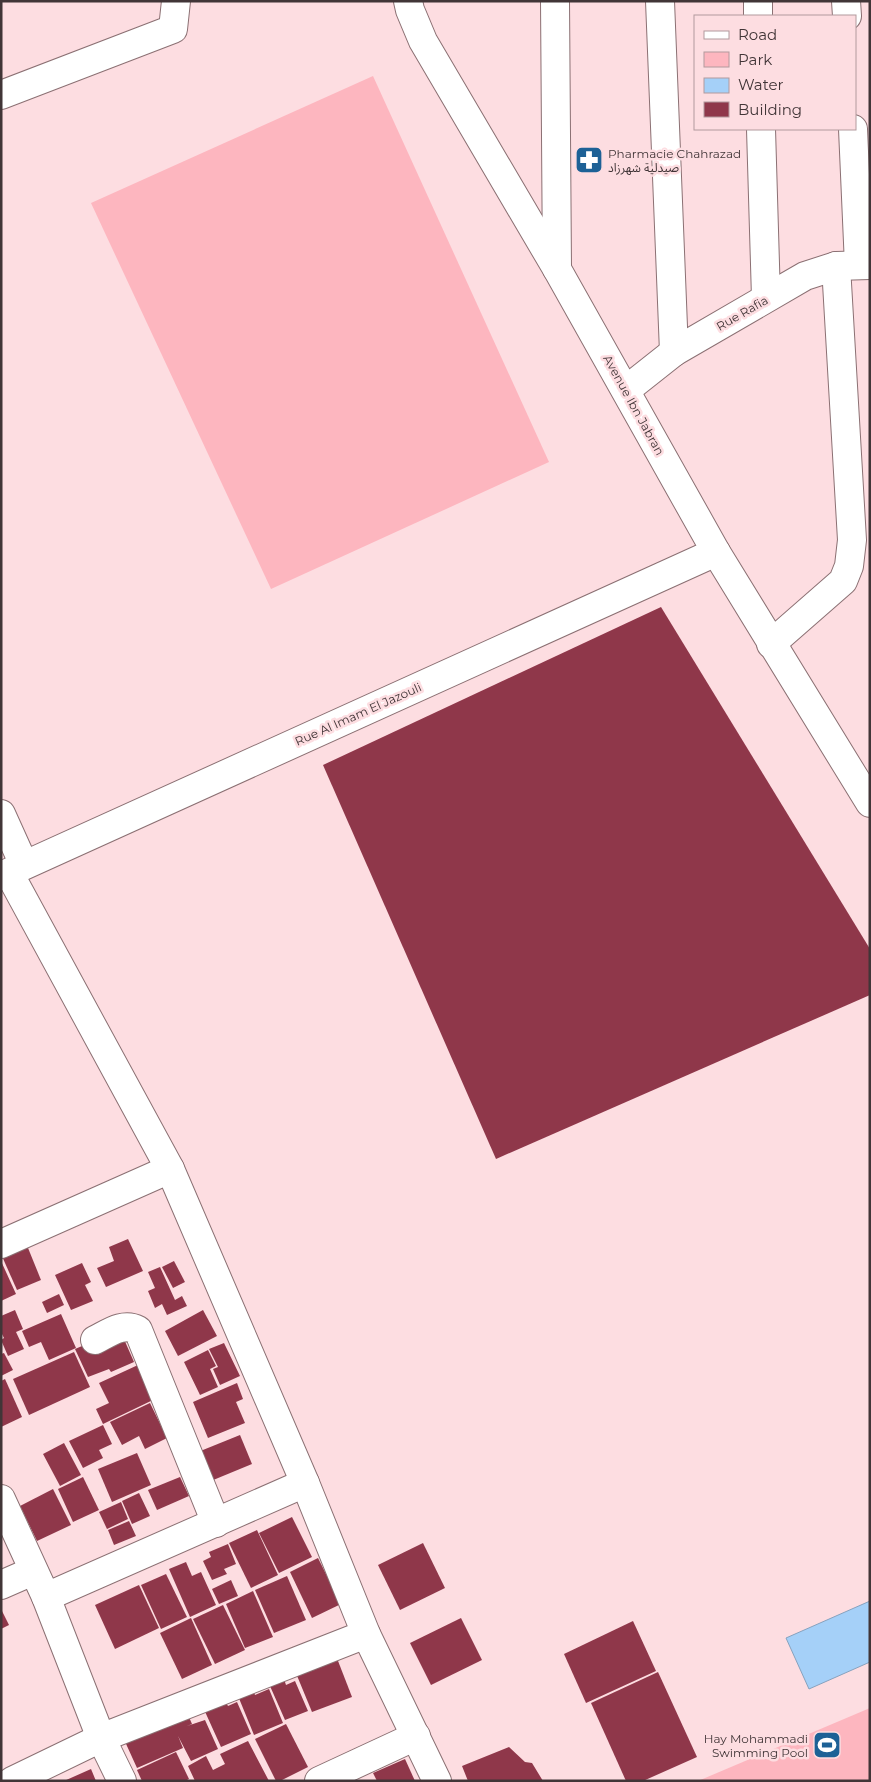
<svg xmlns="http://www.w3.org/2000/svg" width="871" height="1782" font-family="Montserrat,'Noto Sans Arabic',sans-serif">
  <style>
    .green { fill: #fdb6bf }
    .water { fill: #a5d0f8; stroke: #87a2be }
    .building { fill: #8f374a }
    .lines { fill: none; stroke-linecap: round; stroke-linejoin: round }
    .street-casing { stroke: #8b7073; stroke-width: 30 }
    .secondary-casing { stroke: #8b7073; stroke-width: 30 }
    .street { stroke: #fff; stroke-width: 28 }
    .secondary { stroke: #fff; stroke-width: 28 }
    .labels { text-anchor: middle; dominant-baseline: central; stroke-width: 5; stroke-linejoin: round; paint-order: stroke }
    .poi-label { font-size: 12px; fill: #413537; stroke: #fddde1; text-anchor: start }
    .street-label { font-size: 12px; fill: #413537; stroke: #fddde1 }
  </style>
  <rect width="100%" height="100%" fill="#fddde1"/>
  <g class="green">
    <path d="M373 76 549 462 271 589 91 203Z"/>
    <path d="M870 1708V1781H698Z"/>
  </g>
  <path class="water" d="M870 1601V1662L809 1689 786 1638Z"/>
  <g class="building">
    <path d="M661 607 870 949V995L496 1159 323 765Z"/>
    <path d="M128 1239 143 1271 106 1287 97 1268 114 1261 109 1247Z"/>
    <path d="M26 1243 41 1280 17 1290 1 1254Z"/>
    <path d="M1 1261 16 1294 1 1301Z"/>
    <path d="M174 1261 185 1282 173 1288 162 1267Z"/>
    <path d="M82 1263 91 1282 85 1285 93 1301 71 1310 55 1275Z"/>
    <path d="M160 1267 175 1300 182 1296 187 1306 167 1315 162 1304 155 1308 148 1291 155 1288 148 1272Z"/>
    <path d="M59 1294 64 1305 47 1313 42 1302Z"/>
    <path d="M15 1310 23 1329 16 1332 24 1349 8 1356 1 1340 4 1338 1 1332V1316Z"/>
    <path d="M203 1310 217 1336 178 1356 165 1331Z"/>
    <path d="M61 1314 76 1348 49 1360 41 1342 29 1347 22 1331Z"/>
    <path d="M120 1330 134 1362 111 1372 109 1369 88 1377 75 1349Z"/>
    <path d="M224 1343 240 1376 220 1385 213 1369 218 1367 209 1349Z"/>
    <path d="M208 1350 216 1366 210 1369 218 1387 200 1395 184 1362Z"/>
    <path d="M74 1352 90 1387 29 1415 13 1379Z"/>
    <path d="M4 1353 13 1370 1 1376V1354Z"/>
    <path d="M138 1365 155 1399 103 1424 96 1409 109 1403 99 1383Z"/>
    <path d="M5 1379 22 1417 1 1427V1381Z"/>
    <path d="M237 1383 243 1399 236 1402 245 1423 208 1438 193 1402Z"/>
    <path d="M150 1403 167 1438 145 1449 139 1436 122 1445 110 1422Z"/>
    <path d="M103 1425 112 1444 99 1450 103 1458 83 1468 69 1441Z"/>
    <path d="M240 1435 252 1464 206 1483 193 1454Z"/>
    <path d="M64 1443 81 1475 60 1486 43 1454Z"/>
    <path d="M137 1453 151 1485 112 1502 98 1469Z"/>
    <path d="M83 1477 99 1510 73 1522 58 1489Z"/>
    <path d="M180 1477 189 1496 157 1510 148 1490Z"/>
    <path d="M53 1489 71 1525 37 1541 20 1506Z"/>
    <path d="M139 1493 150 1516 132 1524 122 1501Z"/>
    <path d="M121 1502 128 1519 107 1529 99 1512Z"/>
    <path d="M292 1517 312 1557 279 1573 259 1533Z"/>
    <path d="M129 1521 136 1536 114 1545 108 1530Z"/>
    <path d="M257 1530 278 1575 251 1588 229 1543Z"/>
    <path d="M423 1543 445 1588 400 1610 378 1565Z"/>
    <path d="M228 1544 236 1564 224 1569 227 1574 212 1580 203 1561 211 1557 209 1552Z"/>
    <path d="M318 1558 341 1604 312 1618 290 1572Z"/>
    <path d="M186 1562 192 1576 201 1572 216 1605 190 1617 169 1569Z"/>
    <path d="M166 1574 187 1617 161 1629 141 1585Z"/>
    <path d="M287 1576 306 1620 274 1633 255 1590Z"/>
    <path d="M231 1580 238 1596 219 1604 212 1589Z"/>
    <path d="M139 1585 159 1628 115 1649 95 1605Z"/>
    <path d="M253 1591 273 1637 245 1648 226 1604Z"/>
    <path d="M223 1605 245 1650 215 1664 193 1619Z"/>
    <path d="M1 1609 9 1625 1 1629Z"/>
    <path d="M191 1618 212 1665 182 1679 160 1633Z"/>
    <path d="M461 1618 482 1660 431 1685 410 1643Z"/>
    <path d="M633 1621 656 1671 586 1703 564 1654Z"/>
    <path d="M333 1648 352 1697 312 1712 293 1666Z"/>
    <path d="M281 1670 286 1685 295 1681 308 1711 285 1720 266 1677Z"/>
    <path d="M658 1672 697 1757 643 1781H626L591 1703Z"/>
    <path d="M251 1685 255 1695 269 1689 283 1723 254 1735 236 1691Z"/>
    <path d="M222 1695 228 1706 237 1702 251 1734 221 1747 202 1705Z"/>
    <path d="M185 1708 192 1724 187 1726 205 1720 218 1749 191 1761 178 1736 183 1748 137 1768 122 1735Z"/>
    <path d="M286 1724 308 1767 280 1781H276L255 1739Z"/>
    <path d="M248 1741 269 1781H195L188 1766 206 1756 213 1770 225 1764 220 1754Z"/>
    <path d="M509 1747 525 1762 532 1763 543 1781H468L462 1766Z"/>
    <path d="M176 1752 189 1779 185 1781H142L137 1770Z"/>
    <path d="M405 1759 415 1781H377L373 1773Z"/>
    <path d="M91 1769 96 1781H64Z"/>
  </g>
  <g class="lines">
    <defs>
      <g id="street">
        <path d="M555 1 557 269"/>
        <path d="M660 1 674 352"/>
        <path d="M758 1V16"/>
        <path d="M846 1 847 16"/>
        <path d="M1 95 173 29 176 1"/>
        <path d="M761 129 766 298"/>
        <path d="M853 129 859 265"/>
        <path d="M626 390 674 352 805 276 836 266 870 265"/>
        <path d="M771 644 843 581 849 566 852 540 836 266"/>
        <path d="M1 814 24 865"/>
        <path d="M9 873 170 1169 305 1483 366 1634 437 1781"/>
        <path d="M1 876 716 552"/>
        <path d="M1 1244 170 1169"/>
        <path d="M95 1340C109 1333 123 1322 138 1330L216 1523"/>
        <path d="M1 1499 46 1597 101 1738 122 1781"/>
        <path d="M1 1585 33 1571"/>
        <path d="M46 1597 305 1483"/>
        <path d="M12 1781 101 1738 366 1634"/>
        <path d="M319 1781 416 1736"/>
      </g>
      <path id="secondary" d="M408 1 410 10 423 41 557 269 716 552 870 803"/>
    </defs>
    <use href="#street" class="street-casing"/>
    <use href="#secondary" class="secondary-casing"/>
    <use href="#street" class="street"/>
    <use href="#secondary" class="secondary"/>
  </g>
  <defs>
    <symbol id="pharmacy-square" viewBox="-11 -11 22 22"><rect x="-9" y="-9" width="18" height="18" rx="4" fill="#1d6196" stroke="#fddde1"/><path d="M-2-6h4v4h4v4h-4v4h-4v-4h-4v-4h4Z" fill="#fff"/></symbol>
    <symbol id="stadium-square" viewBox="-11 -11 22 22"><rect x="-9" y="-9" width="18" height="18" rx="4" fill="#1d6196" stroke="#fddde1"/><path d="M0-5a6.5 5 0 1 0 0 10a6.5 5 0 1 0 0-10ZM-3.5-1.8h7v3.6h-7Z" fill="#fff"/></symbol>
  </defs>
  <g fill-rule="evenodd">
    <use href="#pharmacy-square" x="573" y="144" width="32" height="32"/>
    <use href="#stadium-square" x="811" y="1729" width="32" height="32"/>
  </g>
  <g class="labels">
    <g class="poi-label">
      <text x="608" y="153">Pharmacie Chahrazad<tspan x="608" dy="14">صيدلية شهرزاد</tspan></text>
      <text x="808" y="1738" text-anchor="end">Hay Mohammadi<tspan x="808" dy="14">Swimming Pool</tspan></text>
    </g>
    <g class="street-label">
      <text transform="translate(742 313) rotate(-30)">Rue Rafia</text>
      <text transform="translate(634 405) rotate(61)">Avenue Ibn Jabran</text>
      <text transform="translate(358 714) rotate(-24)">Rue Al Imam El Jazouli</text>
    </g>
  </g>
  <rect width="871" height="1782" fill="none" stroke="#413537" stroke-width="5"/>
  <rect x="694" y="15" width="162" height="115" fill="#fddde1" stroke="#b29a9d"/>
  <rect x="704" y="31" width="25" height="8" fill="#ffffff" stroke="#b29a9d"/>
  <text x="738" y="40" font-size="15" fill="#413537">Road</text>
  <rect x="704" y="52" width="25" height="15" fill="#fdb6bf" stroke="#b29a9d"/>
  <text x="738" y="65" font-size="15" fill="#413537">Park</text>
  <rect x="704" y="78" width="25" height="15" fill="#a5d0f8" stroke="#b29a9d"/>
  <text x="738" y="90" font-size="15" fill="#413537">Water</text>
  <rect x="704" y="102" width="25" height="15" fill="#8f374a" stroke="#b29a9d"/>
  <text x="738" y="115" font-size="15" fill="#413537">Building</text>
</svg>
